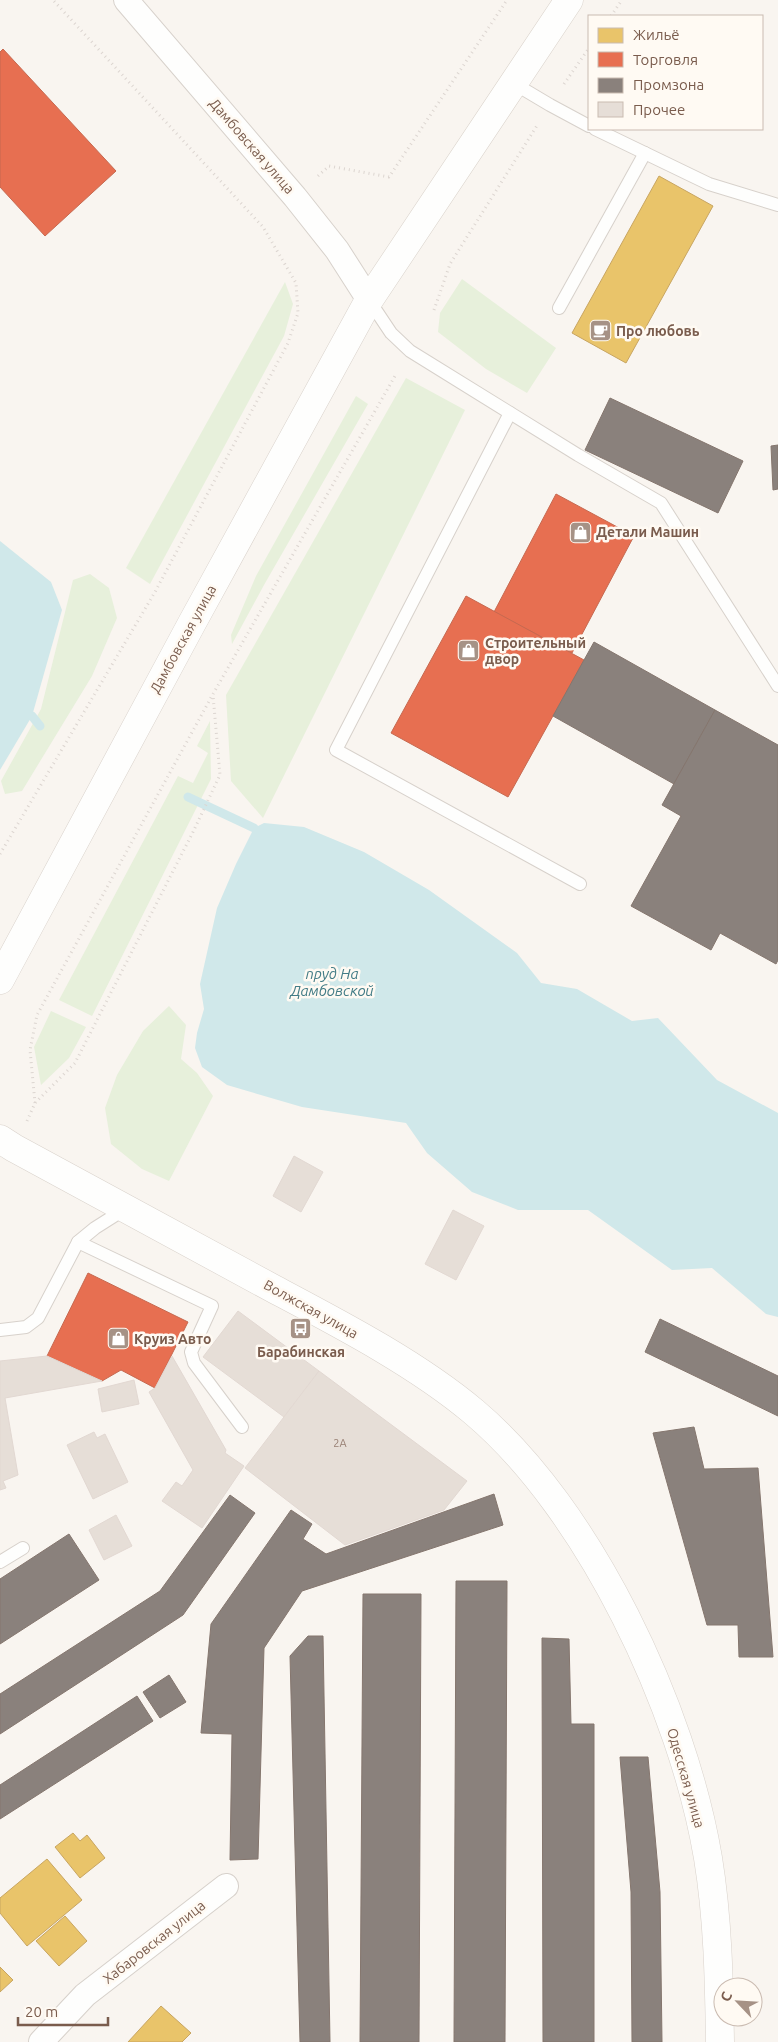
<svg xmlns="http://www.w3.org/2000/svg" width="778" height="2042" font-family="Ubuntu,sans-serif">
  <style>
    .green { fill: #e7f0db }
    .water { fill: #d0e8ea }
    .homes { fill: #e9c46a; stroke: #c8a561 }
    .shops { fill: #e76f51; stroke: #c66950 }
    .industry { fill: #8a817c; stroke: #85766e }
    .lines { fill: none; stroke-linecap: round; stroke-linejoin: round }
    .stream { stroke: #d0e8ea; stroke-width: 9 }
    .building { fill: #e6ded7; stroke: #e2d8d2 }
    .lane-casing { stroke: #d7d1cb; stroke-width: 14 }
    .street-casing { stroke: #d7d1cb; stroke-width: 26 }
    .secondary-casing { stroke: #d9d2cb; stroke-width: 29 }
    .path { stroke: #dcd5d0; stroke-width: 3; stroke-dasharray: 1 4; stroke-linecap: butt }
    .lane { stroke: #fefefd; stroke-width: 12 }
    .street { stroke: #fefefd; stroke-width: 24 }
    .secondary { stroke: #fefefd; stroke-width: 28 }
    .labels { text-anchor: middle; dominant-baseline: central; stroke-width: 5; stroke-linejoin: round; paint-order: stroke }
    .number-label { font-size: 11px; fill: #977e72 }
    .street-label { font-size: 14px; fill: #7a5c4d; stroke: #fffaf3 }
    .poi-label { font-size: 14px; font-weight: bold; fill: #7a5c4d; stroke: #fffaf3; text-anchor: start }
    .water-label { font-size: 15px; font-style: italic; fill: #437c86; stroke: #fffaf3 }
  </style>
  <rect width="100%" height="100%" fill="#f9f5f0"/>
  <g class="green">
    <path d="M462 279 556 348 527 393 486 369 438 332 440 313Z"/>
    <path d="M285 282 293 304 284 336 150 584 126 568Z"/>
    <path d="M406 378 465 410 263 818 231 781 226 695Z"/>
    <path d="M356 396 368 404 264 585 232 644 231 635 256 576Z"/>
    <path d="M90 574 109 588 117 618 92 676 22 791 5 794 1 781 41 709 73 580Z"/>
    <path d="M210 721 211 779 92 1016 59 1000 178 776 193 783 208 753 197 746Z"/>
    <path d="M169 1006 186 1025 181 1059 197 1073 213 1096 169 1181 142 1169 111 1144 105 1108 117 1075 143 1031Z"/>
    <path d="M51 1011 86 1027 69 1058 41 1085 34 1047Z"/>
  </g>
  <g class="water">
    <path d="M0 541 51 582 62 610 32 716 0 770Z"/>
    <path d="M264 823 304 827 364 852 429 890 517 953 541 983 577 989 632 1021 658 1018 717 1080 778 1113V1317L766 1314 712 1268 672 1270 588 1210H518L472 1192 427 1153 406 1123 302 1107 227 1085 202 1067 195 1048 197 1033 204 1009 200 984 217 908 236 864 254 828Z"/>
  </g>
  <g class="homes">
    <path d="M659 176 713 206 626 363 572 333Z"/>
    <path d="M73 1833 80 1841 87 1835 105 1858 80 1878 55 1847Z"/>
    <path d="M47 1859 82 1900 27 1946 0 1913V1898Z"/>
    <path d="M65 1916 87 1941 59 1966 36 1941Z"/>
    <path d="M0 1967 13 1980 0 1992Z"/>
    <path d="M161 2006 191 2033 182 2042H128Z"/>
  </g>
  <g class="shops">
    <path d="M3 49 116 171 45 236 0 187V52Z"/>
    <path d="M556 494 634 536 572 653 494 612Z"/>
    <path d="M466 596 584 660 508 797 391 733Z"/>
    <path d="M88 1273 188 1322 155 1388 121 1370 102 1381 47 1356Z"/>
  </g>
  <g class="industry">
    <path d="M610 398 743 461 718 513 585 450Z"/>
    <path d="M778 445V489L773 490 771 446Z"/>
    <path d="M594 642 715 710 674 784 553 716Z"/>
    <path d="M715 710 778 745V960L776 964 720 933 711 950 631 906 681 816 662 805Z"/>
    <path d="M660 1319 778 1376V1416L645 1352Z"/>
    <path d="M694 1427 704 1469 758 1468 773 1657H739L738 1625H707L653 1433Z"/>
    <path d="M494 1494 503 1525 302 1591 264 1648 258 1859 230 1860 232 1734 201 1733 211 1624 291 1510 312 1524 303 1539 326 1554Z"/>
    <path d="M230 1495 255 1513 183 1615 0 1734V1694L160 1591Z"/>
    <path d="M69 1534 99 1580 0 1644V1579Z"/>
    <path d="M456 1581H507L505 2042H454Z"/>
    <path d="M363 1594H421L419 2042H360Z"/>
    <path d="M308 1636H323L330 2042H300L290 1656Z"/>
    <path d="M542 1638 569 1639 571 1724H594V2042H543Z"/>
    <path d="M169 1675 186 1702 160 1718 143 1692Z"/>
    <path d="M137 1696 153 1721 0 1819V1785Z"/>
    <path d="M620 1757H648L660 1892 662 2042H632L631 1892Z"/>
  </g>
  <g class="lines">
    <g class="stream">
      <path d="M32 716 40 726"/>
      <path d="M188 797 254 828"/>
    </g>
  </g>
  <g class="building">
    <path d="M294 1156 323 1172 301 1212 273 1196Z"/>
    <path d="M453 1210 484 1226 456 1280 425 1264Z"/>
    <path d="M238 1311 319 1371 284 1417 203 1357Z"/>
    <path d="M47 1356 102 1381 5 1398 18 1475 3 1481 6 1488 0 1490V1361Z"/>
    <path d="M172 1356 226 1450 225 1453 244 1466 202 1528 162 1501 176 1482 182 1486 193 1470 149 1392 155 1388Z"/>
    <path d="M319 1371 467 1481 444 1510 345 1545 245 1468Z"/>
    <path d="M134 1380 139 1404 102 1412 98 1389Z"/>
    <path d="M94 1432 97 1438 105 1434 128 1482 93 1499 67 1445Z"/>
    <path d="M116 1515 132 1546 104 1560 89 1530Z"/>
  </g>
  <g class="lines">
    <defs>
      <g id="lane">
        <path d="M513 83 550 105 589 126"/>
        <path d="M595 129 709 184 778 205"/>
        <path d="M369 300 391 333 410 351 578 455 661 503 778 686"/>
        <path d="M559 308 645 153"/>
        <path d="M510 413 336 750 580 884"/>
        <path d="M78 1242 212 1306 191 1352 194 1363 242 1427"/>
        <path d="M0 1330 26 1327 38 1318 78 1242 95 1228 125 1209"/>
        <path d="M0 1562 23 1548"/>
      </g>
      <g id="street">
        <path d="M126 0 295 197 337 250 369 300"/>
        <path d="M41 2042 85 1995 226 1886"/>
      </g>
      <g id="secondary">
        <path d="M0 980 192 623 369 300 569 0"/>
        <path d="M0 1139 14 1148C101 1195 187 1242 274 1289 340 1324 417 1364 474 1412 590 1510 683 1709 708 1858 718 1919 719 1980 720 2042"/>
      </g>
    </defs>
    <use href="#lane" class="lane-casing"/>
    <use href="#street" class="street-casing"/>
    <use href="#secondary" class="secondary-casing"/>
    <g class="path">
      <path d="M611 16 622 0"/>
      <path d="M564 84 589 48"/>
      <path d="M318 176 329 166 389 177 507 0"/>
      <path d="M434 310 450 264 538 124"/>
      <path d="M0 854 155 592 288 343 298 313 296 283 263 227 53 0"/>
      <path d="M35 1103 30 1050 37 1015 213 694 395 376"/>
      <path d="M27 1121 35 1103 75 1063 193 832 220 775 213 695"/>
    </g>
    <use href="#lane" class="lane"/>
    <use href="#street" class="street"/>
    <use href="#secondary" class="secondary"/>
  </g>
  <defs>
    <symbol id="cafe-square" viewBox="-11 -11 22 22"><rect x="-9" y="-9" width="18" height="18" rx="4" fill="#a69286" stroke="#fffaf3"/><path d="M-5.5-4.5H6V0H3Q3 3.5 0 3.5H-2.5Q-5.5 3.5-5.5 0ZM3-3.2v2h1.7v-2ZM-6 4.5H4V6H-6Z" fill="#fff"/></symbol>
    <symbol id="shop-square" viewBox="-11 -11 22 22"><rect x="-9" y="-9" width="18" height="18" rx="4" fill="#a69286" stroke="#fffaf3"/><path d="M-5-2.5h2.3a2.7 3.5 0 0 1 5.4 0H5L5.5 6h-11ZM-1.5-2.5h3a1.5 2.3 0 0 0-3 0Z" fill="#fff"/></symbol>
    <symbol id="bus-square" viewBox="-11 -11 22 22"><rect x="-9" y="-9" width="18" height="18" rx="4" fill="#a69286" stroke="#fffaf3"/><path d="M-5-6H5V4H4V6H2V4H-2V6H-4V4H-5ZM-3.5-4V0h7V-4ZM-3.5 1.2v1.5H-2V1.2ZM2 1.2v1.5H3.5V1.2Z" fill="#fff"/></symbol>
  </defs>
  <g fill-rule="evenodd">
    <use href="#cafe-square" x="588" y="318" width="25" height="25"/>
    <use href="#shop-square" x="568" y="520" width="25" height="25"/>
    <use href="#shop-square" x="456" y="638" width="25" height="25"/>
    <use href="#bus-square" x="288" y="1316" width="25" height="25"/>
    <use href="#shop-square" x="106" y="1326" width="25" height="25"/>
  </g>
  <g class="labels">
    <g class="number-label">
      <text x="340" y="1443">2А</text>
    </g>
    <g class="street-label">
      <text transform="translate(252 146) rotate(49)">Дамбовская улица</text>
      <text transform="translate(183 639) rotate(-61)">Дамбовская улица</text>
      <text transform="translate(311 1309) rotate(29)">Волжская улица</text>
      <text transform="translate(686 1778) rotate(74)">Одесская улица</text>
      <text transform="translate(154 1942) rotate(-38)">Хабаровская улица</text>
    </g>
    <g class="poi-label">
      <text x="616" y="331">Про любовь</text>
      <text x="596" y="532">Детали Машин</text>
      <text x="485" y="643">Строительный<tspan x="485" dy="16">двор</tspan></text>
      <text x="134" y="1339">Круиз Авто</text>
      <text x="301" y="1352" text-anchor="middle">Барабинская</text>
    </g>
    <g class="water-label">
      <text x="332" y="973">пруд На<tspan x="332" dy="17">Дамбовской</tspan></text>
    </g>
  </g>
  <rect x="588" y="15" width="175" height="115" fill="#fffaf3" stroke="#cabbb1"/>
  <rect x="598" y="28" width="25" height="15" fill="#e9c46a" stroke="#cabbb1"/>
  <text x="633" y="40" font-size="15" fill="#7a5c4d">Жильё</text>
  <rect x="598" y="52" width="25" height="15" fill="#e76f51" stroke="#cabbb1"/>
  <text x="633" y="65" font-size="15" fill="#7a5c4d">Торговля</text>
  <rect x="598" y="78" width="25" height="15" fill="#8a817c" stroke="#cabbb1"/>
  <text x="633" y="90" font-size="15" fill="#7a5c4d">Промзона</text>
  <rect x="598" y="102" width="25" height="15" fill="#e6ded7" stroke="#cabbb1"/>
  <text x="633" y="115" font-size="15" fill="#7a5c4d">Прочее</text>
  <g transform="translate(738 2002) rotate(295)"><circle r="24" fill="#fffaf3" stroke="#cabbb1"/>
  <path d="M0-4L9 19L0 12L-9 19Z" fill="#a69286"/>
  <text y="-8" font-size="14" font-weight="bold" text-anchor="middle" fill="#7a5c4d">С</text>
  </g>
  <path d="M18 2017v8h90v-8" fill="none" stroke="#7a5c4d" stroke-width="2.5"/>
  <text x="25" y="2017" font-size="15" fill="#7a5c4d" stroke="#fffaf3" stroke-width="4" paint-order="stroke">20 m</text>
</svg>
